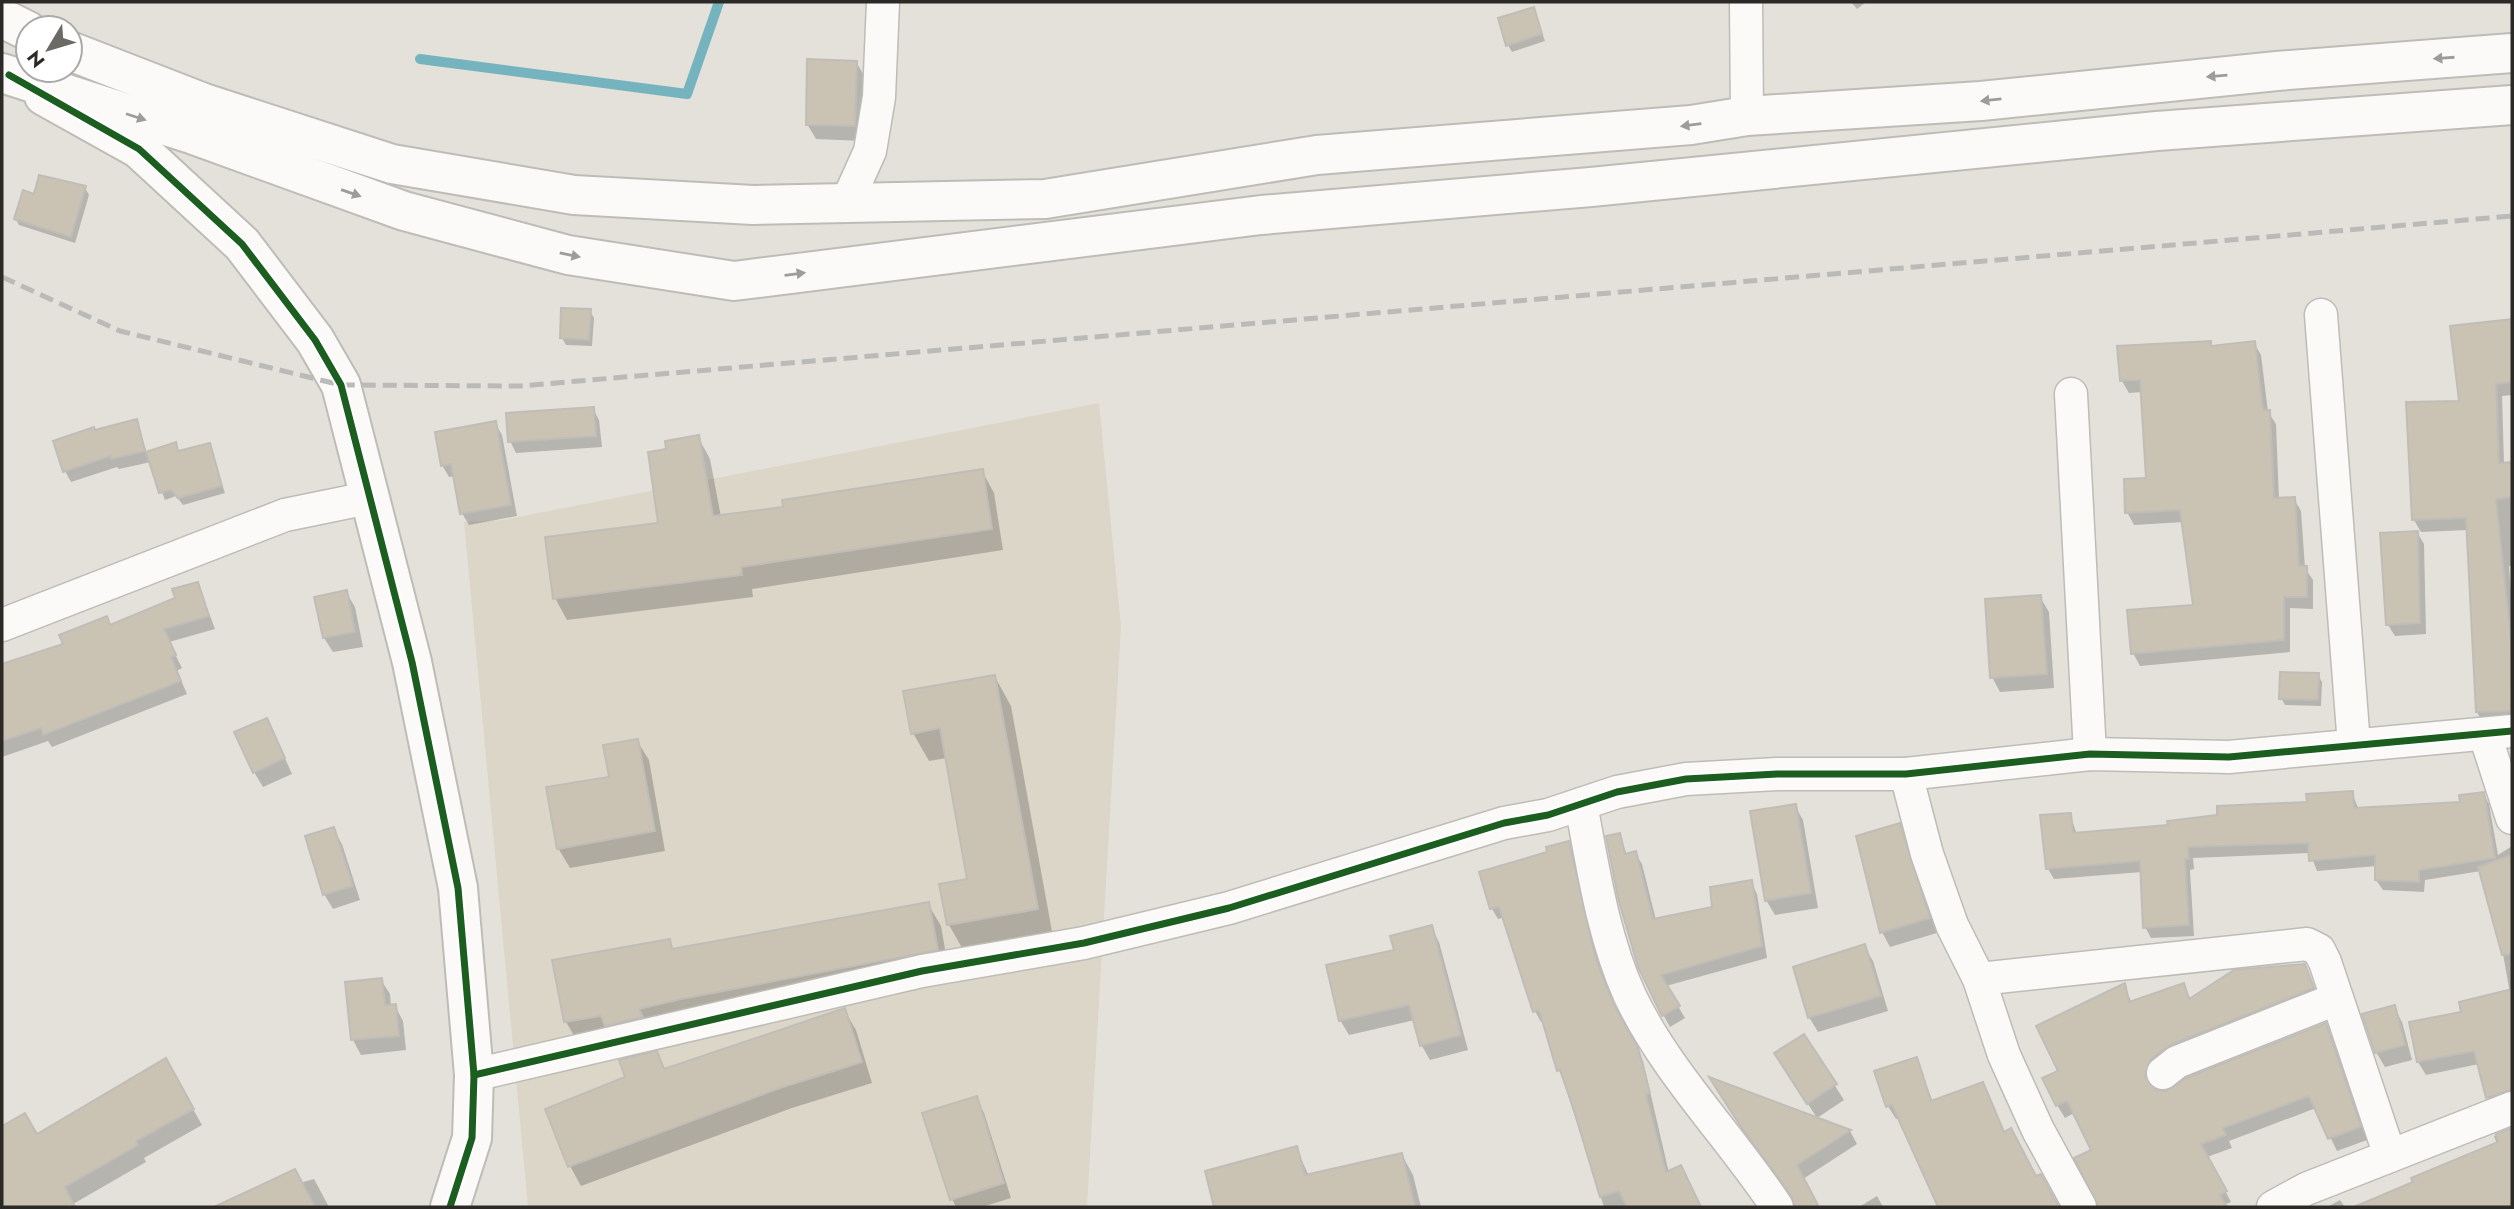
<svg xmlns="http://www.w3.org/2000/svg" width="2514" height="1209" font-family="Jost,sans-serif">
  <style>
    .built { fill: #dcd6c9 }
    .shadow { fill: #0003 }
    .lines { fill: none; stroke-linecap: round; stroke-linejoin: round }
    .stream { stroke: #75b4be; stroke-width: 10 }
    .building { fill: #cac3b4; stroke: #c0bdb8; stroke-width: 2 }
    .minor-casing { stroke: #bebcb6; stroke-width: 35 }
    .tertiary-casing { stroke: #bebcb6; stroke-width: 42 }
    .primary-casing { stroke: #bebcb6; stroke-width: 42 }
    .minor { stroke: #fbfaf9; stroke-width: 32 }
    .tertiary { stroke: #fbfaf9; stroke-width: 38 }
    .primary { stroke: #fbfaf9; stroke-width: 38 }
    .rail { stroke: #babab8; stroke-width: 5; stroke-dasharray: 14 7; stroke-linecap: butt }
    .cycleway-casing { stroke: #fff; stroke-width: 11 }
    .cycleway { stroke: #1b5e20; stroke-width: 7 }
    .oneway { fill: #9e9c9a }
  </style>
  <rect width="100%" height="100%" fill="#e4e1da"/>
  <path class="built" d="M1099 403 1121 626 1087 1207H528L464 522 503 520Z"/>
  <g class="shadow">
    <path d="M1851 2H1866L1857 9Z"/>
    <path d="M1533 9 1545 41 1512 52 1508 45Z"/>
    <path d="M856 62 865 77 863 141 816 139 807 124Z"/>
    <path d="M85 188 89 195 75 243 19 225 15 218 36 197Z"/>
    <path d="M590 311 594 318 592 346 566 345 562 338Z"/>
    <path d="M2512 322V395L2502 396 2504 464H2512V566H2509L2512 605V723L2484 724 2477 712 2468 530 2421 532 2414 520 2461 402 2452 327Z"/>
    <path d="M2210 343 2212 348 2254 343 2261 355 2268 412 2276 424 2279 500 2294 499 2301 511 2305 568 2313 580V609L2290 608V652L2140 666 2133 653 2195 606 2184 522 2134 525 2127 512 2148 480 2142 392 2129 393 2122 381Z"/>
    <path d="M593 409 599 420 602 447 516 453 510 441Z"/>
    <path d="M136 421 147 453 175 444 179 452 209 445 225 493 183 505 176 496 165 500 151 462 119 469 117 467 71 482 65 471 95 432Z"/>
    <path d="M495 423 502 435 517 516 469 525 462 513 455 476 449 477 442 465Z"/>
    <path d="M698 437 710 459 721 517 785 509 982 471 994 493 1003 550 752 589 753 597 567 620 555 598 660 524 668 451Z"/>
    <path d="M2417 532 2424 544 2426 634 2395 636 2388 625Z"/>
    <path d="M198 584 215 629 169 642 182 668 177 671 187 694 52 747 48 741 2 757V666L111 627 177 599Z"/>
    <path d="M346 592 355 607 363 647 333 652 324 638Z"/>
    <path d="M2040 597 2049 612 2054 688 2000 692 1992 677Z"/>
    <path d="M2318 675 2322 682 2321 706 2285 705 2281 698Z"/>
    <path d="M995 677 1011 706 1053 937 965 953 949 925 969 880 947 758 929 761 913 733Z"/>
    <path d="M274 734 292 774 263 787 254 772Z"/>
    <path d="M637 741 649 760 665 851 570 868 558 848Z"/>
    <path d="M2352 793 2359 810 2462 804 2483 793 2489 804 2498 855 2512 846V1005L2503 954 2481 871 2425 880 2424 892 2383 890 2376 880 2377 866 2317 871 2310 853 2193 858 2194 869 2190 870 2194 936 2151 938 2145 927 2142 872 2054 879 2048 869 2070 814 2077 835 2170 826 2309 804Z"/>
    <path d="M1795 806 1803 820 1818 908 1775 915 1766 900Z"/>
    <path d="M1899 825 1908 840 1937 933 1890 947 1882 932 1869 889 1873 888Z"/>
    <path d="M333 829 342 844 360 900 333 909 324 894Z"/>
    <path d="M1619 835 1627 855 1635 853 1642 864 1656 920 1714 908 1751 882 1757 894 1767 958 1666 986 1685 1018 1670 1027 1648 987Z"/>
    <path d="M1568 843 1574 854 1601 969 1618 1016 1643 1061 1669 1173 1686 1178 1700 1207H1604L1544 1021 1541 1022 1535 1011 1505 917 1498 919 1492 909 1549 853Z"/>
    <path d="M928 904 941 926 949 972 579 1044 566 1022 554 961 669 941 674 950Z"/>
    <path d="M1431 927 1439 942 1468 1050 1430 1060 1422 1046 1415 1020 1349 1035 1340 1020 1396 951Z"/>
    <path d="M1864 946 1873 961 1888 1011 1818 1032 1809 1017Z"/>
    <path d="M2304 966 2320 1001 2158 1072 2152 1088 2167 1093 2325 1025 2332 1037 2367 1140 2337 1151 2316 1108 2229 1141 2232 1148 2207 1157 2231 1202 2219 1207H2102L2077 1159 2093 1151 2074 1113 2065 1118 2057 1105 2061 1071 2124 986 2132 1003 2183 985 2191 1000Z"/>
    <path d="M381 980 390 994 391 1007 395 1006 403 1021 406 1050 361 1055 353 1040Z"/>
    <path d="M2394 1007 2402 1022 2412 1060 2385 1067 2376 1052Z"/>
    <path d="M2508 1007 2512 1022V1104L2495 1111 2488 1098 2479 1064 2426 1075 2418 1062Z"/>
    <path d="M844 1010 856 1030 872 1083 792 1108 581 1186 570 1166 628 1078 656 1053 666 1070Z"/>
    <path d="M1803 1036 1844 1100 1817 1118 1785 1068Z"/>
    <path d="M1916 1059 1933 1102 1982 1084 2005 1133 2036 1178 2040 1176 2058 1207H1940L1900 1118 1896 1119 1888 1106 1876 1072Z"/>
    <path d="M165 1060 202 1125 144 1158 146 1162 73 1204 74 1207H2V1128L24 1115 37 1136Z"/>
    <path d="M1713 1080 1850 1131 1857 1144 1803 1179 1817 1207H1797Z"/>
    <path d="M976 1098 984 1113 1011 1198 982 1207H956L952 1199Z"/>
    <path d="M2512 1128V1207H2352L2415 1183 2497 1144 2494 1136Z"/>
    <path d="M1296 1148 1309 1176 1402 1155 1413 1175 1421 1207H1216L1207 1172Z"/>
    <path d="M314 1179 329 1207H233L230 1202Z"/>
    <path d="M1877 1196 1883 1207H1859Z"/>
    <path d="M2340 1200 2345 1207H2327Z"/>
  </g>
  <g class="lines">
    <path class="stream" d="M420 59 687 94 719 2"/>
  </g>
  <g class="building">
    <path d="M1534 7 1542 34 1506 46 1498 18Z"/>
    <path d="M807 59 857 61 855 126 806 125Z"/>
    <path d="M39 175 86 186 71 237 14 219 23 190 34 194Z"/>
    <path d="M561 308 591 309 589 340 560 338Z"/>
    <path d="M2512 319V382L2496 384 2499 463 2512 462V497L2496 499 2511 639 2512 711 2476 712 2466 518 2412 520 2406 402 2459 401 2450 326Z"/>
    <path d="M2211 341V346L2255 341 2263 410H2270L2274 498 2295 497 2299 566H2307V597H2284V640L2131 654 2127 610 2193 605 2180 510 2125 513 2124 479 2146 478 2140 380 2120 381 2117 346Z"/>
    <path d="M594 407 596 436 508 442 506 413Z"/>
    <path d="M137 419 145 451 111 459 110 456 63 472 53 441 94 427 95 430Z"/>
    <path d="M496 421 511 505 460 514 451 464 441 466 435 432Z"/>
    <path d="M699 435 713 516 783 507 782 500 983 469 992 529 741 567 742 575 553 599 545 537 658 523 648 452 666 449 665 441Z"/>
    <path d="M176 442 178 451 210 443 222 486 178 498 171 490 159 493 146 452Z"/>
    <path d="M2418 531 2420 623 2386 625 2380 533Z"/>
    <path d="M198 582 209 616 164 629 176 655 171 657 181 681 43 735 41 728 2 741V664L63 644 59 635 107 616 110 625 175 598 172 589Z"/>
    <path d="M347 590 355 632 323 638 314 597Z"/>
    <path d="M2041 595 2047 674 1990 678 1985 599Z"/>
    <path d="M2280 672 2319 673 2318 700 2279 699Z"/>
    <path d="M995 675 1038 909 947 925 939 884 967 879 940 728 911 734 903 691Z"/>
    <path d="M267 718 285 758 253 773 234 732Z"/>
    <path d="M638 739 655 831 557 849 546 787 609 777 603 745Z"/>
    <path d="M2353 791 2354 808 2460 802 2459 795 2484 792 2495 858 2419 870V882L2375 880V855L2309 861 2308 843 2188 847 2189 859H2185L2189 925 2143 928 2140 861 2046 869 2040 815 2071 813 2073 833 2168 825 2167 821 2217 815V806L2307 802 2306 794Z"/>
    <path d="M1796 804 1811 893 1765 901 1750 811Z"/>
    <path d="M1900 823 1930 918 1880 933 1856 836Z"/>
    <path d="M334 827 353 886 323 895 305 836Z"/>
    <path d="M1620 833 1625 854 1636 851 1653 919 1712 907 1710 887 1752 880 1762 946 1661 975 1680 1006 1662 1016 1638 967 1618 898 1606 836Z"/>
    <path d="M1569 841 1595 956 1613 1003 1638 1048 1650 1093 1646 1095 1666 1172 1681 1165 1701 1207H1627L1619 1191 1600 1197 1573 1107 1560 1070 1557 1071 1539 1010 1533 1012 1499 907 1490 909 1479 872 1547 852 1546 847Z"/>
    <path d="M2512 855V954L2502 955 2478 867Z"/>
    <path d="M929 902 938 950 681 999 639 1009 643 1017 605 1026 601 1016 564 1022 552 960 670 939 672 949Z"/>
    <path d="M1432 925 1461 1035 1420 1046 1409 1005 1339 1021 1326 965 1394 950 1390 936Z"/>
    <path d="M1865 944 1881 996 1808 1018 1793 967Z"/>
    <path d="M2305 964 2314 988 2170 1045 2151 1059 2145 1076 2156 1090 2166 1091 2186 1078 2326 1023 2361 1127 2328 1139 2309 1096 2223 1128 2226 1135 2201 1144 2227 1191 2220 1195 2227 1207H2098L2074 1158 2091 1150 2067 1101 2056 1106 2042 1078 2058 1071 2036 1026 2125 983 2129 1002 2184 983 2189 999 2234 970Z"/>
    <path d="M382 978 385 1005 396 1004 399 1036 351 1040 345 982Z"/>
    <path d="M2512 989V1090L2486 1098 2474 1051 2417 1062 2409 1022 2461 1012 2459 1002Z"/>
    <path d="M2395 1005 2405 1045 2375 1053 2362 1014Z"/>
    <path d="M845 1008 862 1062 780 1088 568 1167 545 1109 625 1077 619 1060 657 1051 664 1069Z"/>
    <path d="M1804 1034 1837 1084 1807 1104 1774 1053Z"/>
    <path d="M1917 1057 1931 1101 1983 1082 2004 1132 2011 1128 2036 1176 2041 1174 2059 1207H1938L1892 1105 1886 1107 1874 1071Z"/>
    <path d="M166 1058 194 1109 136 1141 138 1145 65 1187 75 1207H2V1126L25 1113 37 1134Z"/>
    <path d="M1709 1077 1851 1130 1797 1165 1819 1207H1795L1792 1197 1739 1124Z"/>
    <path d="M977 1096 1004 1183 950 1200 922 1113Z"/>
    <path d="M2512 1128V1207H2354L2413 1182 2411 1178 2498 1142 2496 1134Z"/>
    <path d="M1297 1146 1305 1175 1402 1153 1415 1207H1214L1205 1171Z"/>
    <path d="M295 1169 315 1207H214Z"/>
  </g>
  <g class="lines">
    <defs>
      <g id="minor">
        <path d="M1746 2 1747 116"/>
        <path d="M847 202 870 151 879 97 883 2"/>
        <path d="M2321 315 2354 745"/>
        <path d="M2071 394 2090 754"/>
        <path d="M2 625 285 515 368 498"/>
        <path d="M2485 735 2512 818"/>
        <path d="M1906 774 1927 854 1952 925 1979 979 2004 1055 2038 1130 2080 1207"/>
        <path d="M1581 804C1593 868 1603 937 1630 996 1666 1072 1731 1137 1777 1207"/>
        <path d="M1979 979 2307 944 2319 950 2325 962 2390 1156"/>
        <path d="M2163 1073 2177 1062 2336 999"/>
        <path d="M474 1075 922 971 1084 943 1229 908 1504 823 1548 815 1617 792 1686 779 1777 774H1906L2090 754 2229 757 2512 731"/>
        <path d="M2273 1207 2306 1189 2512 1108"/>
      </g>
      <path id="tertiary" d="M44 96 139 149 242 244 315 340 341 385 412 662 458 888 474 1075 472 1138 450 1207"/>
      <g id="primary">
        <path d="M2 18 28 31"/>
        <path d="M70 51 204 103 392 164 574 195 753 205 1045 199 1317 155 1691 125 1747 116 1981 101 2277 71 2512 53"/>
        <path d="M2 73 191 134 404 211 568 255 734 281 1261 215 1591 187 2157 131 2512 105"/>
      </g>
    </defs>
    <use href="#minor" class="minor-casing"/>
    <use href="#tertiary" class="tertiary-casing"/>
    <use href="#primary" class="primary-casing"/>
    <use href="#minor" class="minor"/>
    <use href="#tertiary" class="tertiary"/>
    <use href="#primary" class="primary"/>
    <path class="rail" d="M2 277 120 331 341 385 520 386 2512 216"/>
    <defs>
      <g id="cycleway">
        <path d="M9 75 139 149 242 244 315 340 341 385 412 662 458 888 474 1075 472 1138 450 1207"/>
        <path d="M474 1075 922 971 1084 943 1229 908 1504 823 1548 815 1617 792 1686 779 1777 774H1906L2090 754 2229 757 2512 731"/>
      </g>
    </defs>
    <use href="#cycleway" class="cycleway-casing"/>
    <use href="#cycleway" class="cycleway"/>
  </g>
  <defs><path id="oneway-solid" d="M-6-.8H1V-3.2L6.5 0L1 3.2V.8H-6Z" transform="scale(1.75)"/></defs>
  <g class="oneway">
    <use href="#oneway-solid" transform="translate(2444 58) rotate(176)"/>
    <use href="#oneway-solid" transform="translate(2217 76) rotate(175)"/>
    <use href="#oneway-solid" transform="translate(1991 100) rotate(174)"/>
    <use href="#oneway-solid" transform="translate(136 117) rotate(18)"/>
    <use href="#oneway-solid" transform="translate(1691 125) rotate(173)"/>
    <use href="#oneway-solid" transform="translate(351 193) rotate(19)"/>
    <use href="#oneway-solid" transform="translate(570 255) rotate(12)"/>
    <use href="#oneway-solid" transform="translate(795 274) rotate(-7)"/>
  </g>
  <rect width="2514" height="1209" fill="none" stroke="#2c2a26" stroke-width="7"/>
  <g transform="translate(49 49) rotate(232)"><circle r="33" fill="#ffffff" stroke="#abaaa8" stroke-width="2"/>
  <path d="M0-5L12 26L0 18L-12 26Z" fill="#6c6a65"/>
  <text y="-10" font-size="19" font-weight="bold" text-anchor="middle" fill="#2c2a26">N</text>
  </g>
</svg>
